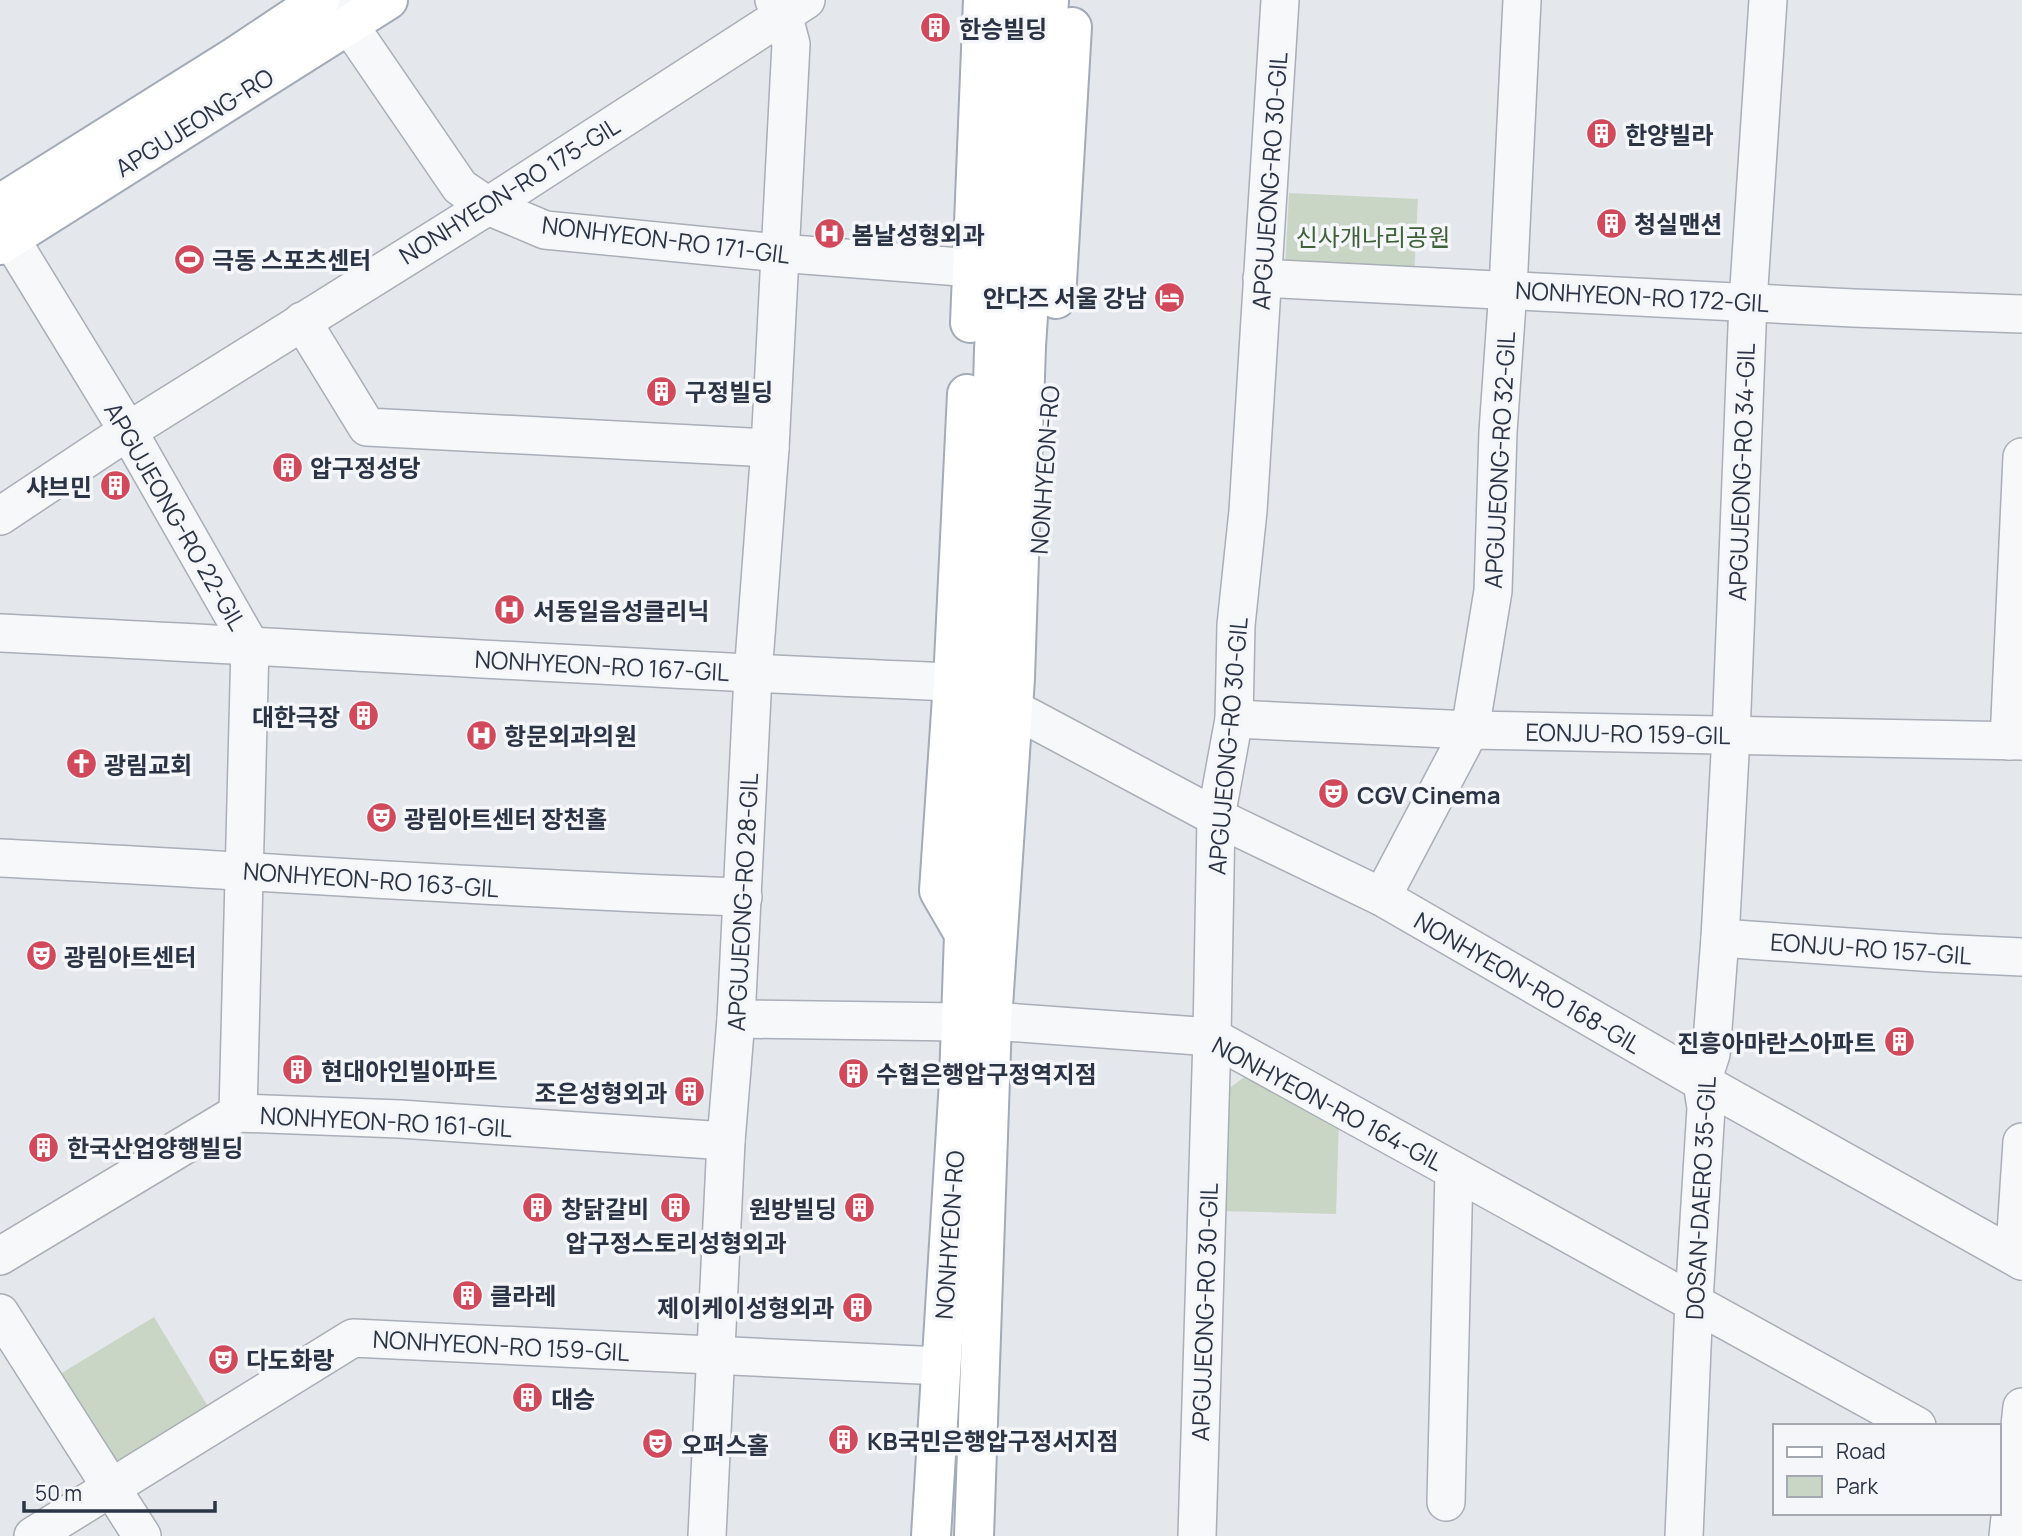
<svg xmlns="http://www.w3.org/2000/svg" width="2022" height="1536" font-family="Manrope,'Noto Sans KR',sans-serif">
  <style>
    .green { fill: #c9d6c5 }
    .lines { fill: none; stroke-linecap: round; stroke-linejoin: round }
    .minor-casing { stroke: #a9aeb7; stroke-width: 40 }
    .major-casing { stroke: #a3abb8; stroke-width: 42 }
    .minor { stroke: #f7f8fa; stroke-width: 37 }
    .major { stroke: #fff; stroke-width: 38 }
    .labels { text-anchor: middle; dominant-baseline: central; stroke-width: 7; stroke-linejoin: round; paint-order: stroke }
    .poi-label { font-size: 24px; font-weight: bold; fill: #2b3445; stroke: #f4f6f9; text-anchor: start }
    .street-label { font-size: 24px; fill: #2b3445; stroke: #f4f6f9 }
    .park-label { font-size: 24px; fill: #3f6138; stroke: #f4f6f9 }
  </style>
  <rect width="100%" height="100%" fill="#e4e7ec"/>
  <g class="green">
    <path d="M1289 193 1418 199 1414 277 1285 270Z"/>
    <path d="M1254 1070 1339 1118 1336 1214 1218 1211 1220 1095Z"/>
    <path d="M154 1317 213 1415 107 1479 47 1382Z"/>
  </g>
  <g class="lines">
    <defs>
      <g id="minor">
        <path d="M332 0 460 187 488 206 545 230 779 253 973 268"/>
        <path d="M10 238 128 431 250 645 238 1113"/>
        <path d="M1262 278 1853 308 2022 314"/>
        <path d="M302 321 367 427 770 448"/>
        <path d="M0 516 128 431 488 206 806 0"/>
        <path d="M0 633C318 648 635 670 953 682"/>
        <path d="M1027 716 1216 817 1382 897 1702 1082 2022 1261"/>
        <path d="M1234 719 1470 730 2022 741"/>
        <path d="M2009 741 2022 457"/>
        <path d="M0 858C248 870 495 889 743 897"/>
        <path d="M1382 897 1470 730 1493 591 1498 432 1508 289 1522 0"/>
        <path d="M1720 938 1936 953 2022 957"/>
        <path d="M736 1019 960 1022"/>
        <path d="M992 1021 1212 1037 1917 1426"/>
        <path d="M2022 1142 2016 1233 2022 1261"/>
        <path d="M0 1256 238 1113 400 1119 726 1141"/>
        <path d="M0 1313 142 1536"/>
        <path d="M1446 1502 1454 1171"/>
        <path d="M33 1536 353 1338 941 1366"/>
        <path d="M707 1536 726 1141 736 1019 753 675 770 448 791 44 783 14 774 0"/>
        <path d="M1197 1536 1212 1037 1216 817 1234 719 1236 625 1248 511 1280 0"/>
        <path d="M1684 1536 1694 1301 1706 1108 1702 1082 1711 1054 1720 938 1731 735 1748 302 1768 0"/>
        <path d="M2008 1536 2022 1407"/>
      </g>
      <g id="major">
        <path d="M0 204 236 56 320 0"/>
        <path d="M0 245 388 0"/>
        <path d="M1056 299 1072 27"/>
        <path d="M970 323 983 0"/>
        <path d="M964 934 939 891 953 682 967 394"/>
        <path d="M931 1536 959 1081 964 934 985 682 994 349 1019 0"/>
        <path d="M974 1536 992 1021 1015 678 1026 346 1049 0"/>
      </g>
    </defs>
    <use href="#minor" class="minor-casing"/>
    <use href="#major" class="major-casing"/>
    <use href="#minor" class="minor"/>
    <use href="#major" class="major"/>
  </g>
  <defs>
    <symbol id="building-disc" viewBox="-11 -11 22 22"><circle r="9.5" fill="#d1495b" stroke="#f4f6f9"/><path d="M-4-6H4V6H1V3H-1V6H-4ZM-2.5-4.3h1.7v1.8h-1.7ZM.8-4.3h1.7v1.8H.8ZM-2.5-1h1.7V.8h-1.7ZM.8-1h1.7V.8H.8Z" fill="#fff"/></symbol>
    <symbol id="hospital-disc" viewBox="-11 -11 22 22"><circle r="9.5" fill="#d1495b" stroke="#f4f6f9"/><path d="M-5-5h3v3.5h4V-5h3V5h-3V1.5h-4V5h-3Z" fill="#fff"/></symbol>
    <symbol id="stadium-disc" viewBox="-11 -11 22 22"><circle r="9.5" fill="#d1495b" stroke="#f4f6f9"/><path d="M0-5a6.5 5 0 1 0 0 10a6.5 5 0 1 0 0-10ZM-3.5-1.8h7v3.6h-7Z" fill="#fff"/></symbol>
    <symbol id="hotel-disc" viewBox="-11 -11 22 22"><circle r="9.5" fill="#d1495b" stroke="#f4f6f9"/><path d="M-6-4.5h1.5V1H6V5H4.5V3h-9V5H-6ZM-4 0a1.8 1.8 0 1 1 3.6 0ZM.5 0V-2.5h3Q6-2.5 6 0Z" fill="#fff"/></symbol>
    <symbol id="church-disc" viewBox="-11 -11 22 22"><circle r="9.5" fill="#d1495b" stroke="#f4f6f9"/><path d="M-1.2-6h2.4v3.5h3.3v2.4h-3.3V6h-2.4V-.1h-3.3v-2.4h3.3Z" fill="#fff"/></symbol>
    <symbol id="theatre-disc" viewBox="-11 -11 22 22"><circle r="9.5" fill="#d1495b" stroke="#f4f6f9"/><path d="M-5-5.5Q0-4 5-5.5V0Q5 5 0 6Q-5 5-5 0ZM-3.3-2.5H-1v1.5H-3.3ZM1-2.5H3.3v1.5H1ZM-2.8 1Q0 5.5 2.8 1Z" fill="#fff"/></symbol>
  </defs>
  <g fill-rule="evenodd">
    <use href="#building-disc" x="918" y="10" width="35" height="35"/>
    <use href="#building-disc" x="1584" y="116" width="35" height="35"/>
    <use href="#building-disc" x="1594" y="206" width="35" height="35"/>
    <use href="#hospital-disc" x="812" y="216" width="35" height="35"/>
    <use href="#stadium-disc" x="172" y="242" width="35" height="35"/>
    <use href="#hotel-disc" x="1152" y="280" width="35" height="35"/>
    <use href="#building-disc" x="644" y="374" width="35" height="35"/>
    <use href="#building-disc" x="270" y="450" width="35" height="35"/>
    <use href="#building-disc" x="98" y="468" width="35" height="35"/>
    <use href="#hospital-disc" x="492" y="592" width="35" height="35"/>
    <use href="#building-disc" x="346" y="698" width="35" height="35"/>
    <use href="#hospital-disc" x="464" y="718" width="35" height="35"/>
    <use href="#church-disc" x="64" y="746" width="35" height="35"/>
    <use href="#theatre-disc" x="1316" y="776" width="35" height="35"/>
    <use href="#theatre-disc" x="364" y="800" width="35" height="35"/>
    <use href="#theatre-disc" x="24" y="938" width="35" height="35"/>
    <use href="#building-disc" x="1882" y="1024" width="35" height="35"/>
    <use href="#building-disc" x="280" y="1052" width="35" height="35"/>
    <use href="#building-disc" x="836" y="1056" width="35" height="35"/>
    <use href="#building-disc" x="672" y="1074" width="35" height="35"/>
    <use href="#building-disc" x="26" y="1130" width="35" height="35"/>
    <use href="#building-disc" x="520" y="1190" width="35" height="35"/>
    <use href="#building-disc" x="658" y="1190" width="35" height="35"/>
    <use href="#building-disc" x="842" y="1190" width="35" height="35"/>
    <use href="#building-disc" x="450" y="1278" width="35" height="35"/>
    <use href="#building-disc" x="840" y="1290" width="35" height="35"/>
    <use href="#theatre-disc" x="206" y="1342" width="35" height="35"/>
    <use href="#building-disc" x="510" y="1380" width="35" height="35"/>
    <use href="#building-disc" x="826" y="1422" width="35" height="35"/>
    <use href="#theatre-disc" x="640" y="1426" width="35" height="35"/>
  </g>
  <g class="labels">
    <g class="poi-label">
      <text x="959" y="28">한승빌딩</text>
      <text x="1625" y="134">한양빌라</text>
      <text x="1634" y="223">청실맨션</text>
      <text x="852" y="234">봄날성형외과</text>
      <text x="212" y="259">극동 스포츠센터</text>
      <text x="1147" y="297" text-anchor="end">안다즈 서울 강남</text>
      <text x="685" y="391">구정빌딩</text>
      <text x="310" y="467">압구정성당</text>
      <text x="92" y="486" text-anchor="end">샤브민</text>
      <text x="533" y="610">서동일음성클리닉</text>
      <text x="340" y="716" text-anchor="end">대한극장</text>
      <text x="504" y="735">항문외과의원</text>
      <text x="104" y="764">광림교회</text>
      <text x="1357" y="794">CGV Cinema</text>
      <text x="404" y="818">광림아트센터 장천홀</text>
      <text x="64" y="956">광림아트센터</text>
      <text x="1876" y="1042" text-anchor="end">진흥아마란스아파트</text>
      <text x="321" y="1070">현대아인빌아파트</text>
      <text x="876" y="1073">수협은행압구정역지점</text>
      <text x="667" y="1092" text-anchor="end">조은성형외과</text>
      <text x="67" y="1147">한국산업양행빌딩</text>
      <text x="561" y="1208">창닭갈비</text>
      <text x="837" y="1208" text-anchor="end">원방빌딩</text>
      <text x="676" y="1242" text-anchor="middle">압구정스토리성형외과</text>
      <text x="490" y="1295">클라레</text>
      <text x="834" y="1307" text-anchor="end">제이케이성형외과</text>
      <text x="246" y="1359">다도화랑</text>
      <text x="551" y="1398">대승</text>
      <text x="867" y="1440">KB국민은행압구정서지점</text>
      <text x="681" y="1444">오퍼스홀</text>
    </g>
    <g class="street-label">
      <text transform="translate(194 122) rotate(-32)">APGUJEONG-RO</text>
      <text transform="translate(1269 181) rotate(-86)">APGUJEONG-RO 30-GIL</text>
      <text transform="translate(509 190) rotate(-32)">NONHYEON-RO 175-GIL</text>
      <text transform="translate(666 239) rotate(7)">NONHYEON-RO 171-GIL</text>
      <text transform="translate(1642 296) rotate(3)">NONHYEON-RO 172-GIL</text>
      <text transform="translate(1499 460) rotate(-87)">APGUJEONG-RO 32-GIL</text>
      <text transform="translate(1044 470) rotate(-86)">NONHYEON-RO</text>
      <text transform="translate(1741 472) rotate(-88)">APGUJEONG-RO 34-GIL</text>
      <text transform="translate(176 516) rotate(60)">APGUJEONG-RO 22-GIL</text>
      <text transform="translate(602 665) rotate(3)">NONHYEON-RO 167-GIL</text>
      <text transform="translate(1628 733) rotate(1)">EONJU-RO 159-GIL</text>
      <text transform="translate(1227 746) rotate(-85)">APGUJEONG-RO 30-GIL</text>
      <text transform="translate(371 879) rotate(4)">NONHYEON-RO 163-GIL</text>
      <text transform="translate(742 902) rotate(-87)">APGUJEONG-RO 28-GIL</text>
      <text transform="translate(1871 948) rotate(4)">EONJU-RO 157-GIL</text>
      <text transform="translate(1528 982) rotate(30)">NONHYEON-RO 168-GIL</text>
      <text transform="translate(1328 1103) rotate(28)">NONHYEON-RO 164-GIL</text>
      <text transform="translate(386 1121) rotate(3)">NONHYEON-RO 161-GIL</text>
      <text transform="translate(1700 1198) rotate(-87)">DOSAN-DAERO 35-GIL</text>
      <text transform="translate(949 1235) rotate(-86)">NONHYEON-RO</text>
      <text transform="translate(1204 1312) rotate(-88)">APGUJEONG-RO 30-GIL</text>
      <text transform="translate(501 1345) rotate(3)">NONHYEON-RO 159-GIL</text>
    </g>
    <g class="park-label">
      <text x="1373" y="236">신사개나리공원</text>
    </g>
  </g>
  <rect x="1773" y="1424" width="228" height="91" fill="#f4f6f9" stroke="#a4a8b1" stroke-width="2"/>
  <rect x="1787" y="1447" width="35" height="10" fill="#ffffff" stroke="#a4a8b1" stroke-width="2"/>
  <text x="1836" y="1459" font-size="21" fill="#2b3445">Road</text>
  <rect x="1787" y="1476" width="35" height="21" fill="#c9d6c5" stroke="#a4a8b1" stroke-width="2"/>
  <text x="1836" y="1494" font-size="21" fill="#2b3445">Park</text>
  <path d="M24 1501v10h191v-10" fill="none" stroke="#2b3445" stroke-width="3.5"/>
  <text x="35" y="1501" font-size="21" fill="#2b3445" stroke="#f4f6f9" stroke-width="5" paint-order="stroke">50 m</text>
</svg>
